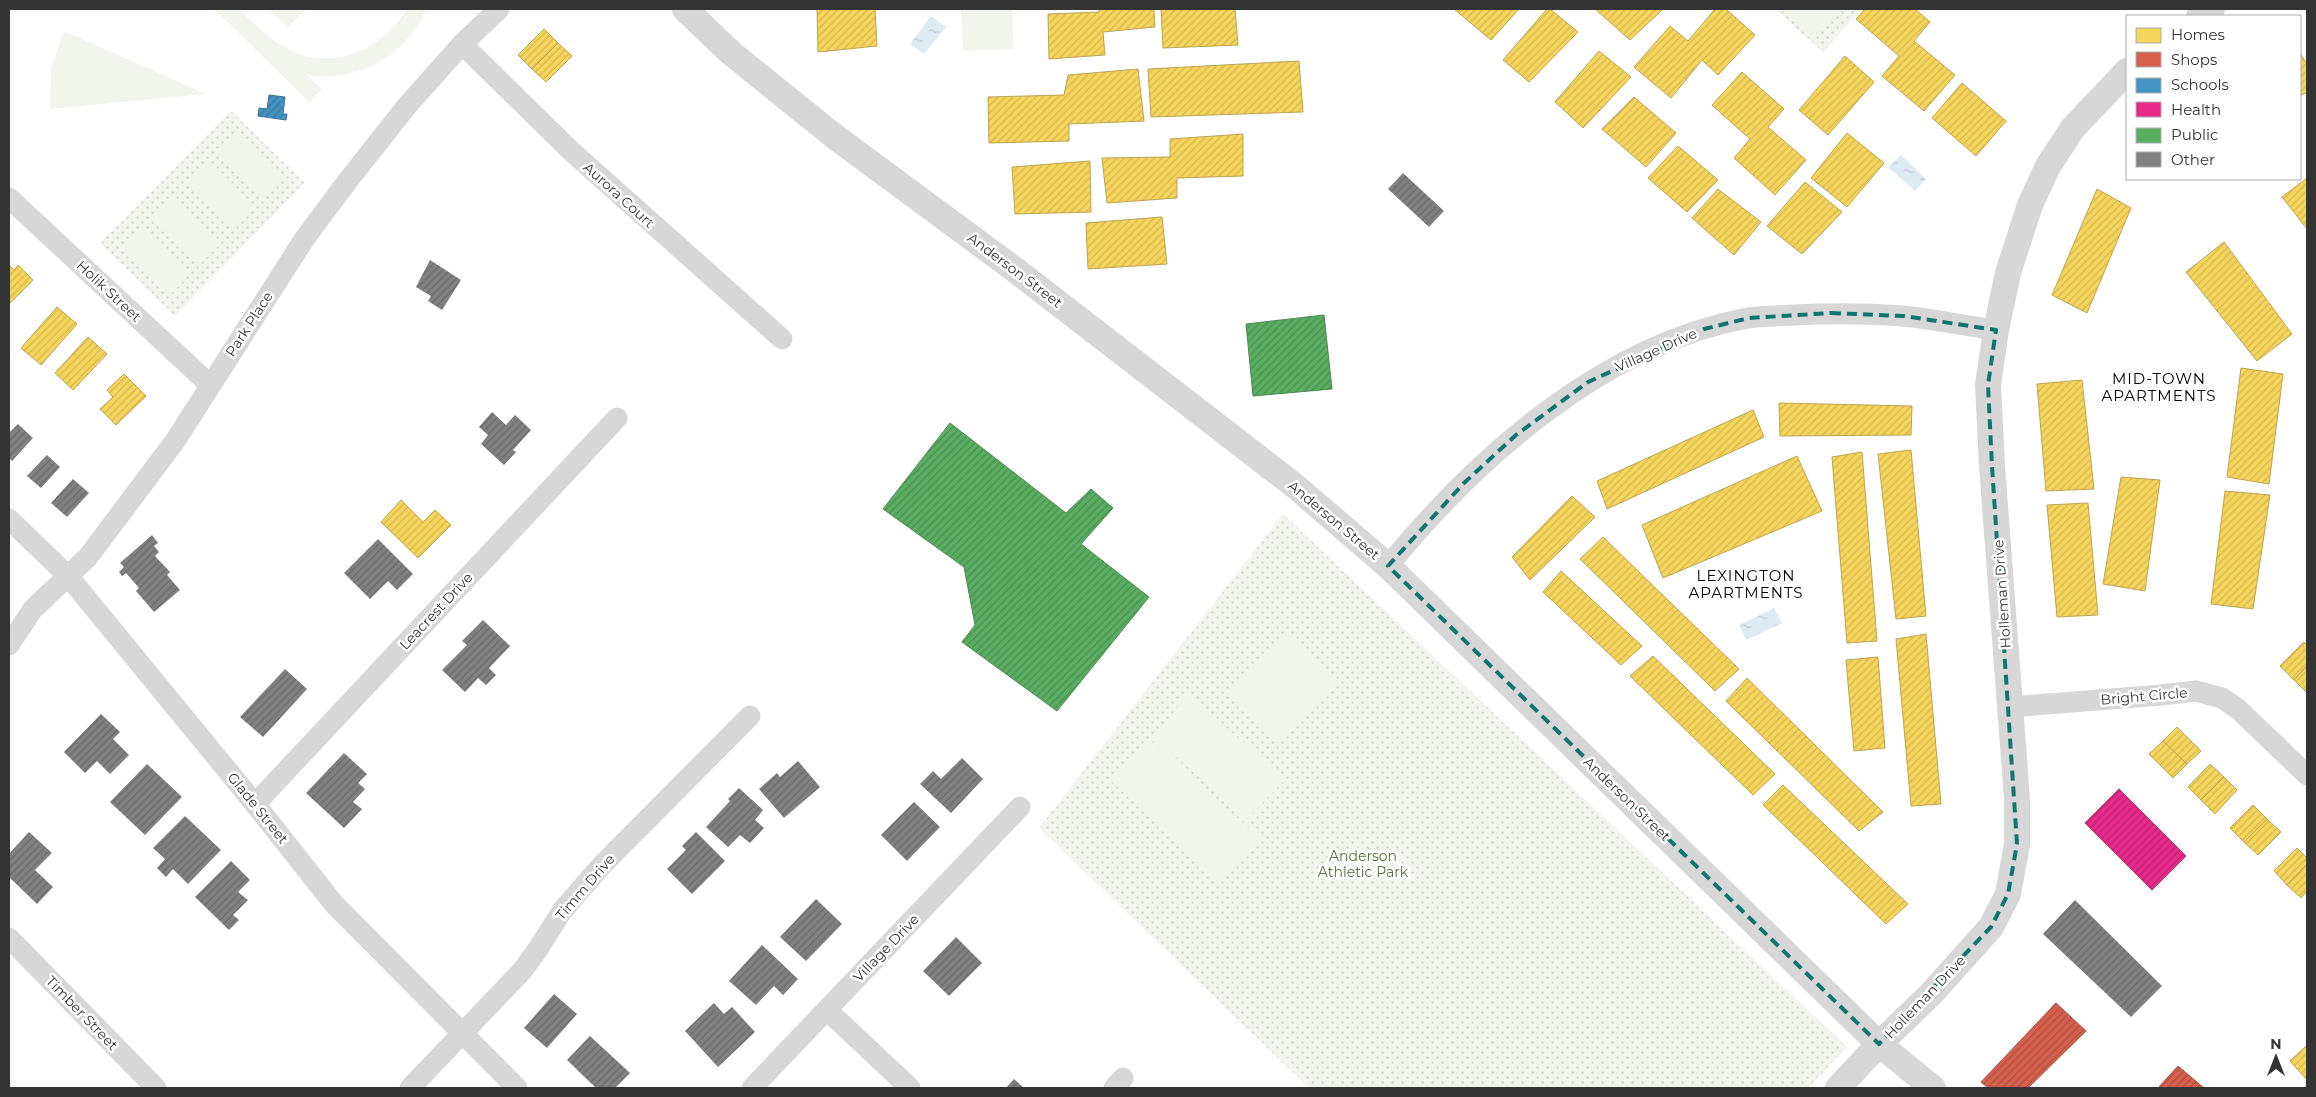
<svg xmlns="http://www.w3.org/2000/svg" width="2316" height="1097" font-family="Montserrat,sans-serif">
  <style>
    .grass { fill: url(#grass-dots) }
    .garden { fill: #f1f5ed }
    .water { fill: url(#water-ripples) }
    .homes { fill: url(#homes-hatch); stroke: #bca450 }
    .shops { fill: url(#shops-hatch); stroke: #a55245 }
    .schools { fill: url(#schools-hatch); stroke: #3e7698 }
    .health { fill: url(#health-hatch); stroke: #b12c70 }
    .public { fill: url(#public-hatch); stroke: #4e8953 }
    .building { fill: url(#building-hatch) }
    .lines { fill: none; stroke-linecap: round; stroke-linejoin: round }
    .minor { stroke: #d7d7d7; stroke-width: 21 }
    .tertiary { stroke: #d7d7d7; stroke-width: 26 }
    .marked { fill: none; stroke: #0f766e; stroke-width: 4; stroke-dasharray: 10 6; stroke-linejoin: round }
    .labels { text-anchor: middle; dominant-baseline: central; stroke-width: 5; stroke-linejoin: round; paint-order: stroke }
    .street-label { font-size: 14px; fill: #333; stroke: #fff }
    .park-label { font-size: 14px; fill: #56703f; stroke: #fff }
    .neighbourhood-label { font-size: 15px; letter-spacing: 1px; fill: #000; stroke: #fff }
  </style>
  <defs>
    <pattern id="grass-dots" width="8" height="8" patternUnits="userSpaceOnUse" patternTransform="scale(1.25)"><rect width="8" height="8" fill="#f1f5ed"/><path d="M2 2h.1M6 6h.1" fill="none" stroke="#cfd2cc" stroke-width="1.8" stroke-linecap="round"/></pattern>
    <pattern id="water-ripples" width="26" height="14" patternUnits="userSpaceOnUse" patternTransform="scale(1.25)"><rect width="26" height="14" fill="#ddebf3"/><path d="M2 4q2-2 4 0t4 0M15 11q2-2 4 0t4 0" fill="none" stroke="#becad1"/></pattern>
    <pattern id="homes-hatch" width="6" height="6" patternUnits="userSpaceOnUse" patternTransform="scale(1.25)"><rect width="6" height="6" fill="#f6d55c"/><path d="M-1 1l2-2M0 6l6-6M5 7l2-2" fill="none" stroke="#d3b750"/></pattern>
    <pattern id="shops-hatch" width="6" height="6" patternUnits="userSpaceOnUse" patternTransform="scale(1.25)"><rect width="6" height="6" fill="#d6604d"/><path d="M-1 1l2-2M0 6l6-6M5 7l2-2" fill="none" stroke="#ae5041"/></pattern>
    <pattern id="schools-hatch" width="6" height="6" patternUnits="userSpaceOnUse" patternTransform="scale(1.25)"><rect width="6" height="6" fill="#4393c3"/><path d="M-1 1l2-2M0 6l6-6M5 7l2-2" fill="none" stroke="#39799f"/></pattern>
    <pattern id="health-hatch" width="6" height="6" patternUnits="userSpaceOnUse" patternTransform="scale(1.25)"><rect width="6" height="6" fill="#e7298a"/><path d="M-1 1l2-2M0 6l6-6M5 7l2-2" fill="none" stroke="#bc2471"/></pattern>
    <pattern id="public-hatch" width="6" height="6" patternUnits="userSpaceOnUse" patternTransform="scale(1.25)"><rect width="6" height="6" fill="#5aae61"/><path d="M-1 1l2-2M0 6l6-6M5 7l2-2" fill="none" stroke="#4b8e51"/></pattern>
    <pattern id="building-hatch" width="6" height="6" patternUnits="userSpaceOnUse" patternTransform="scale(1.25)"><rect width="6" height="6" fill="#818181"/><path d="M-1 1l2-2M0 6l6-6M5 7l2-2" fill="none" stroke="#6a6a6a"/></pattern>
  </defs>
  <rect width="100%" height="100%" fill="#fff"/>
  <g class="grass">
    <path d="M1775 9H1862L1823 52Z"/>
    <path d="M231 111 305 183 175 316 100 243Z"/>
    <path d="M1283 514 1847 1047 1808 1088H1309L1039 828Z"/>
  </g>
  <g class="garden">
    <path d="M214 9H239C254 23 268 39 286 48 331 73 382 50 407 9H426C407 56 357 83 307 75L322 89 309 102Z"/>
    <path d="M268 9H306L288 27Z"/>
    <path d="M961 9H1012L1013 49 963 51Z"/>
    <path d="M1783 9H1831L1835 12 1814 35Z"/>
    <path d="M64 31 206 94 50 109 51 68Z"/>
    <path d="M237 130 285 177 262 200 214 152Z"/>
    <path d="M208 159 256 207 234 229 186 182Z"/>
    <path d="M172 197 220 244 198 266 150 219Z"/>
    <path d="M143 226 191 273 169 296 121 249Z"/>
    <path d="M1289 632 1338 682 1277 745 1227 694Z"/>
    <path d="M1189 694 1285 780 1246 820 1153 736Z"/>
    <path d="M1148 738 1260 838 1218 881 1110 780Z"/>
  </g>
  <g class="water">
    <path d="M931 16 946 27 924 54 910 44Z"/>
    <path d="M1901 155 1926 179 1915 191 1888 167Z"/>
    <path d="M1774 608 1782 623 1746 640 1739 625Z"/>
  </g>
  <g class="homes">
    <path d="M817 9H875L877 46 818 52Z"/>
    <path d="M1099 9H1154L1155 27 1103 32 1105 55 1049 59 1048 14 1099 12Z"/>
    <path d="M1161 9H1235L1238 45 1163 48Z"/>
    <path d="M1454 9H1519L1491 40Z"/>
    <path d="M1547 9H1550L1578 32 1529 82 1503 60Z"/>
    <path d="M1595 9H1663L1630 40Z"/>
    <path d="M1715 9H1726L1755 35 1718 75 1702 60 1671 98 1634 67 1670 26 1688 41Z"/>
    <path d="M1865 9H1915L1930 22 1914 41 1955 75 1924 111 1882 76 1899 56 1856 19Z"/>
    <path d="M544 29 558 43 532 69 518 55Z"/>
    <path d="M558 43 572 56 546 82 532 69Z"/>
    <path d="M1599 51 1631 77 1583 128 1555 102Z"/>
    <path d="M2300 53 2307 64V92L2300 96Z"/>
    <path d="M1845 56 1874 82 1828 135 1799 110Z"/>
    <path d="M1299 61 1303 112 1151 117 1148 69Z"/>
    <path d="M1138 69 1144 121 1069 124V141L989 143 988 97 1064 95 1068 75Z"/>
    <path d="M1742 72 1784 109 1768 127 1806 160 1775 195 1734 158 1750 139 1712 105Z"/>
    <path d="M1962 83 2006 121 1976 156 1932 118Z"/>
    <path d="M1634 97 1676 133 1646 167 1602 129Z"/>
    <path d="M1847 133 1884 163 1847 207 1811 178Z"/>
    <path d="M1243 134V176L1177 178V198L1107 203 1102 158 1170 157V139Z"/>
    <path d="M1678 146 1718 180 1687 212 1648 178Z"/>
    <path d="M1090 161 1091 212 1015 214 1012 167Z"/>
    <path d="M2307 178V229L2282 197Z"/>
    <path d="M1805 182 1842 212 1802 254 1767 226Z"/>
    <path d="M1718 189 1761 222 1734 255 1692 218Z"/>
    <path d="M2097 189 2131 208 2087 313 2052 295Z"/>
    <path d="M1162 217 1167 264 1088 269 1086 223Z"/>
    <path d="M2224 242 2292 334 2257 361 2186 272Z"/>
    <path d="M9 265 14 270 18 265 33 280 9 304Z"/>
    <path d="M57 307 77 324 41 365 21 348Z"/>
    <path d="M88 337 107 354 73 390 55 373Z"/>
    <path d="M2241 368 2283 374 2269 484 2227 477Z"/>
    <path d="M124 374 146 396 116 425 100 409 113 397 107 390Z"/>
    <path d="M2082 380 2094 489 2046 491 2037 384Z"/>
    <path d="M1779 403 1912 406 1911 435 1780 436Z"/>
    <path d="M1753 410 1764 437 1607 509 1597 481Z"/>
    <path d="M1911 450 1926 616 1896 619 1878 454Z"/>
    <path d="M1862 452 1877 641 1847 643 1832 457Z"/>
    <path d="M1797 456 1822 511 1663 578 1642 525Z"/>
    <path d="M2121 477 2160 480 2145 591 2103 584Z"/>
    <path d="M2225 491 2270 495 2253 609 2211 604Z"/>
    <path d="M1572 496 1595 517 1530 580 1512 557Z"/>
    <path d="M401 500 423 522 435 510 451 525 418 558 381 522Z"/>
    <path d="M2088 503 2098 615 2057 617 2047 505Z"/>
    <path d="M1603 537 1739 669 1715 691 1580 559Z"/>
    <path d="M1561 571 1642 646 1621 665 1543 592Z"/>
    <path d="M1926 634 1941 804 1911 806 1896 639Z"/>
    <path d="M2304 642 2307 645V666L2294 680 2280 666Z"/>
    <path d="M1653 656 1775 774 1753 795 1630 676Z"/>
    <path d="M1878 657 1885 748 1854 751 1846 660Z"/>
    <path d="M2307 666V693L2294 680Z"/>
    <path d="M1747 678 1883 812 1859 831 1726 701Z"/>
    <path d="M2177 727 2201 751 2187 764 2163 741Z"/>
    <path d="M2163 741 2187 764 2173 778 2149 754Z"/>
    <path d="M2210 764 2224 777 2201 800 2188 787Z"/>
    <path d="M2224 777 2237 790 2215 814 2201 800Z"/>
    <path d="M1783 785 1908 904 1886 924 1763 805Z"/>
    <path d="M2253 805 2267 819 2244 842 2230 828Z"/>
    <path d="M2267 819 2281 832 2258 855 2244 842Z"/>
    <path d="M2297 848 2307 858V864L2287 885 2274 871Z"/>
    <path d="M2307 864V891L2301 898 2287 885Z"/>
    <path d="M2307 1045V1080L2290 1061Z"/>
  </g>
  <g class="shops">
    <path d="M2056 1003 2086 1031 2028 1088H1988L1981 1082Z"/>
    <path d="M2178 1066 2204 1088H2158Z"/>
  </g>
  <path class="schools" d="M269 95 285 97 283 114H287L286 120 258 116 259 108 267 109Z"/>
  <path class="health" d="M2119 789 2186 856 2152 890 2085 823Z"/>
  <g class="public">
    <path d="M1324 315 1332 389 1253 396 1246 324Z"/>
    <path d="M950 423 1066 513 1091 489 1113 508 1081 544 1149 597 1057 711 962 642 975 625 964 567 883 509Z"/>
  </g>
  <g class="building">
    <path d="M1403 173 1444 211 1429 227 1388 189Z"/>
    <path d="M430 260 461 280 442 310 428 301 431 296 416 287Z"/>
    <path d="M492 412 506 425 515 415 531 430 513 450 516 452 504 465 481 444 488 435 479 427Z"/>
    <path d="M18 424 33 438 12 461 9 458V433Z"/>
    <path d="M47 455 60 467 41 488 27 476Z"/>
    <path d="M73 479 89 493 67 517 51 503Z"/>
    <path d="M152 535 158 543 154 546 159 552 155 556 170 572 167 575 180 590 154 612 136 591 139 588 126 573 122 576 119 572 124 567 120 563Z"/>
    <path d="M378 539 413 574 397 590 388 581 370 599 344 573Z"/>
    <path d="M483 620 510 646 489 668 496 675 486 685 478 678 465 692 442 670 467 645 462 641Z"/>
    <path d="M285 669 307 689 263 737 240 717Z"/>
    <path d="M101 714 120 732 113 739 129 755 110 774 97 761 85 773 64 752Z"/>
    <path d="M344 753 367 774 358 783 365 789 353 802 362 809 344 828 306 793Z"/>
    <path d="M962 758 983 779 951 813 920 784 933 771 941 779Z"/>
    <path d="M798 761 820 787 784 818 759 789 777 773 780 777Z"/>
    <path d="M147 764 182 797 145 835 110 802Z"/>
    <path d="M739 788 763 810 755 820 764 828 750 843 740 835 728 847 706 827 730 801 728 799Z"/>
    <path d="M914 802 940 827 907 861 881 835Z"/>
    <path d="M185 816 221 850 188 884 173 869 166 877 157 868 165 859 153 848Z"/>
    <path d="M29 832 52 853 35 870 53 887 37 904 9 877V854Z"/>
    <path d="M696 832 725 861 692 894 667 869 686 850 682 846Z"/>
    <path d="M231 861 250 880 238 892 248 900 233 915 239 920 229 930 195 897Z"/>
    <path d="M816 899 842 924 806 961 780 937Z"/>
    <path d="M2075 900 2162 986 2131 1017 2043 934Z"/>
    <path d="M956 937 982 963 949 996 923 971Z"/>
    <path d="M762 945 798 979 783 995 774 986 756 1005 729 981Z"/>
    <path d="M554 994 577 1014 547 1048 524 1028Z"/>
    <path d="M714 1003 724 1014 732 1007 755 1032 718 1067 685 1031Z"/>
    <path d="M590 1036 630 1073 615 1088H596L567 1060Z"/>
    <path d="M1014 1079 1024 1088H1006Z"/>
  </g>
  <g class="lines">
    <g class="minor">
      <path d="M462 44 570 150 782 339"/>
      <path d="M9 198 209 384"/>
      <path d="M9 519 68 576 255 804 334 904 517 1088"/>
      <path d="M1388 566C1478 456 1604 344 1748 318 1763 316 1778 316 1793 315 1830 313 1866 313 1903 316 1934 319 1965 326 1996 330"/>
      <path d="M9 645 33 609 88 557 175 441 305 238 346 183 406 107 462 44 499 9"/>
      <path d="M2010 707 2161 695 2196 691 2222 698 2238 709 2307 775"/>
      <path d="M255 804 617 418"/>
      <path d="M9 938 156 1088"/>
      <path d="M827 1010 910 1088"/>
      <path d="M410 1088 522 971 538 949 562 911 602 865 750 716"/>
      <path d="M752 1088 1020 807"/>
      <path d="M1114 1088 1123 1078"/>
    </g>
    <g class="tertiary">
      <path d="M685 9 731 53 834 136 1018 272 1295 486 1388 566 1879 1044 1933 1088"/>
      <path d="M2199 16 2212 9"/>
      <path d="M1838 1088 1879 1044 1931 994 1991 927 2008 894 2017 844V799L1992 466 1988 385 1996 330 2008 273 2030 205 2048 166 2073 128 2127 71"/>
    </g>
  </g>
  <path class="marked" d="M1831 313 1904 316 1996 330 1988 385 1992 466 2017 844 2008 894 1991 927 1879 1044 1388 566 1464 483 1516 435 1588 382 1704 329 1749 318Z"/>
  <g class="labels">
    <g class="street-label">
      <text transform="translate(619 195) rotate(42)">Aurora Court</text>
      <text transform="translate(1015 270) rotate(37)">Anderson Street</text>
      <text transform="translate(109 291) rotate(43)">Holik Street</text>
      <text transform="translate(249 324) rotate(-57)">Park Place</text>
      <text transform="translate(1656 350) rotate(-24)">Village Drive</text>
      <text transform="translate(1334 520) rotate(40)">Anderson Street</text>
      <text transform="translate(2002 594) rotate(-94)">Holleman Drive</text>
      <text transform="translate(436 611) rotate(-47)">Leacrest Drive</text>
      <text transform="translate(2144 696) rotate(-5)">Bright Circle</text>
      <text transform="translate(1627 799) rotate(44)">Anderson Street</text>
      <text transform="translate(258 808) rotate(51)">Glade Street</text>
      <text transform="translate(585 887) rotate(-49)">Timm Drive</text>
      <text transform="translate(886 948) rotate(-46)">Village Drive</text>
      <text transform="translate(1925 997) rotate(-46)">Holleman Drive</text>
      <text transform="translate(82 1013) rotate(46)">Timber Street</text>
    </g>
    <g class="park-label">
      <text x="1363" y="856">Anderson<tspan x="1363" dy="16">Athletic Park</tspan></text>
    </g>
    <g class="neighbourhood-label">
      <text x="2159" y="378">MID-TOWN<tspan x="2159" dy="17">APARTMENTS</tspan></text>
      <text x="1746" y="575">LEXINGTON<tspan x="1746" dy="17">APARTMENTS</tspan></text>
    </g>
  </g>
  <rect width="2316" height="1097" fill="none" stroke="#333333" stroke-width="20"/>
  <rect x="2126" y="15" width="175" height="165" fill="#ffffff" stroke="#adadad"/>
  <rect x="2136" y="28" width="25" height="15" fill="#f6d55c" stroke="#adadad"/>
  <text x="2171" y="40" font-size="15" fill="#333333">Homes</text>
  <rect x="2136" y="52" width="25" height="15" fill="#d6604d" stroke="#adadad"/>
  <text x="2171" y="65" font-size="15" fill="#333333">Shops</text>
  <rect x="2136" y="78" width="25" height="15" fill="#4393c3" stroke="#adadad"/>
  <text x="2171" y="90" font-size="15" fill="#333333">Schools</text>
  <rect x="2136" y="102" width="25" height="15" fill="#e7298a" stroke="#adadad"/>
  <text x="2171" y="115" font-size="15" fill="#333333">Health</text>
  <rect x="2136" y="128" width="25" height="15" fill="#5aae61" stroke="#adadad"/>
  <text x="2171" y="140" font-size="15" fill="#333333">Public</text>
  <rect x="2136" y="152" width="25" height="15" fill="#818181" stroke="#adadad"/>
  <text x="2171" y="165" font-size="15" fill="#333333">Other</text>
  <g transform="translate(2276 1057)" stroke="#ffffff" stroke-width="4" paint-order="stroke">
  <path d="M0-4L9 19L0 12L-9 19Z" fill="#333333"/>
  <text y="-8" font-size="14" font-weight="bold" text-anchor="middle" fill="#333333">N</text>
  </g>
</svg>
